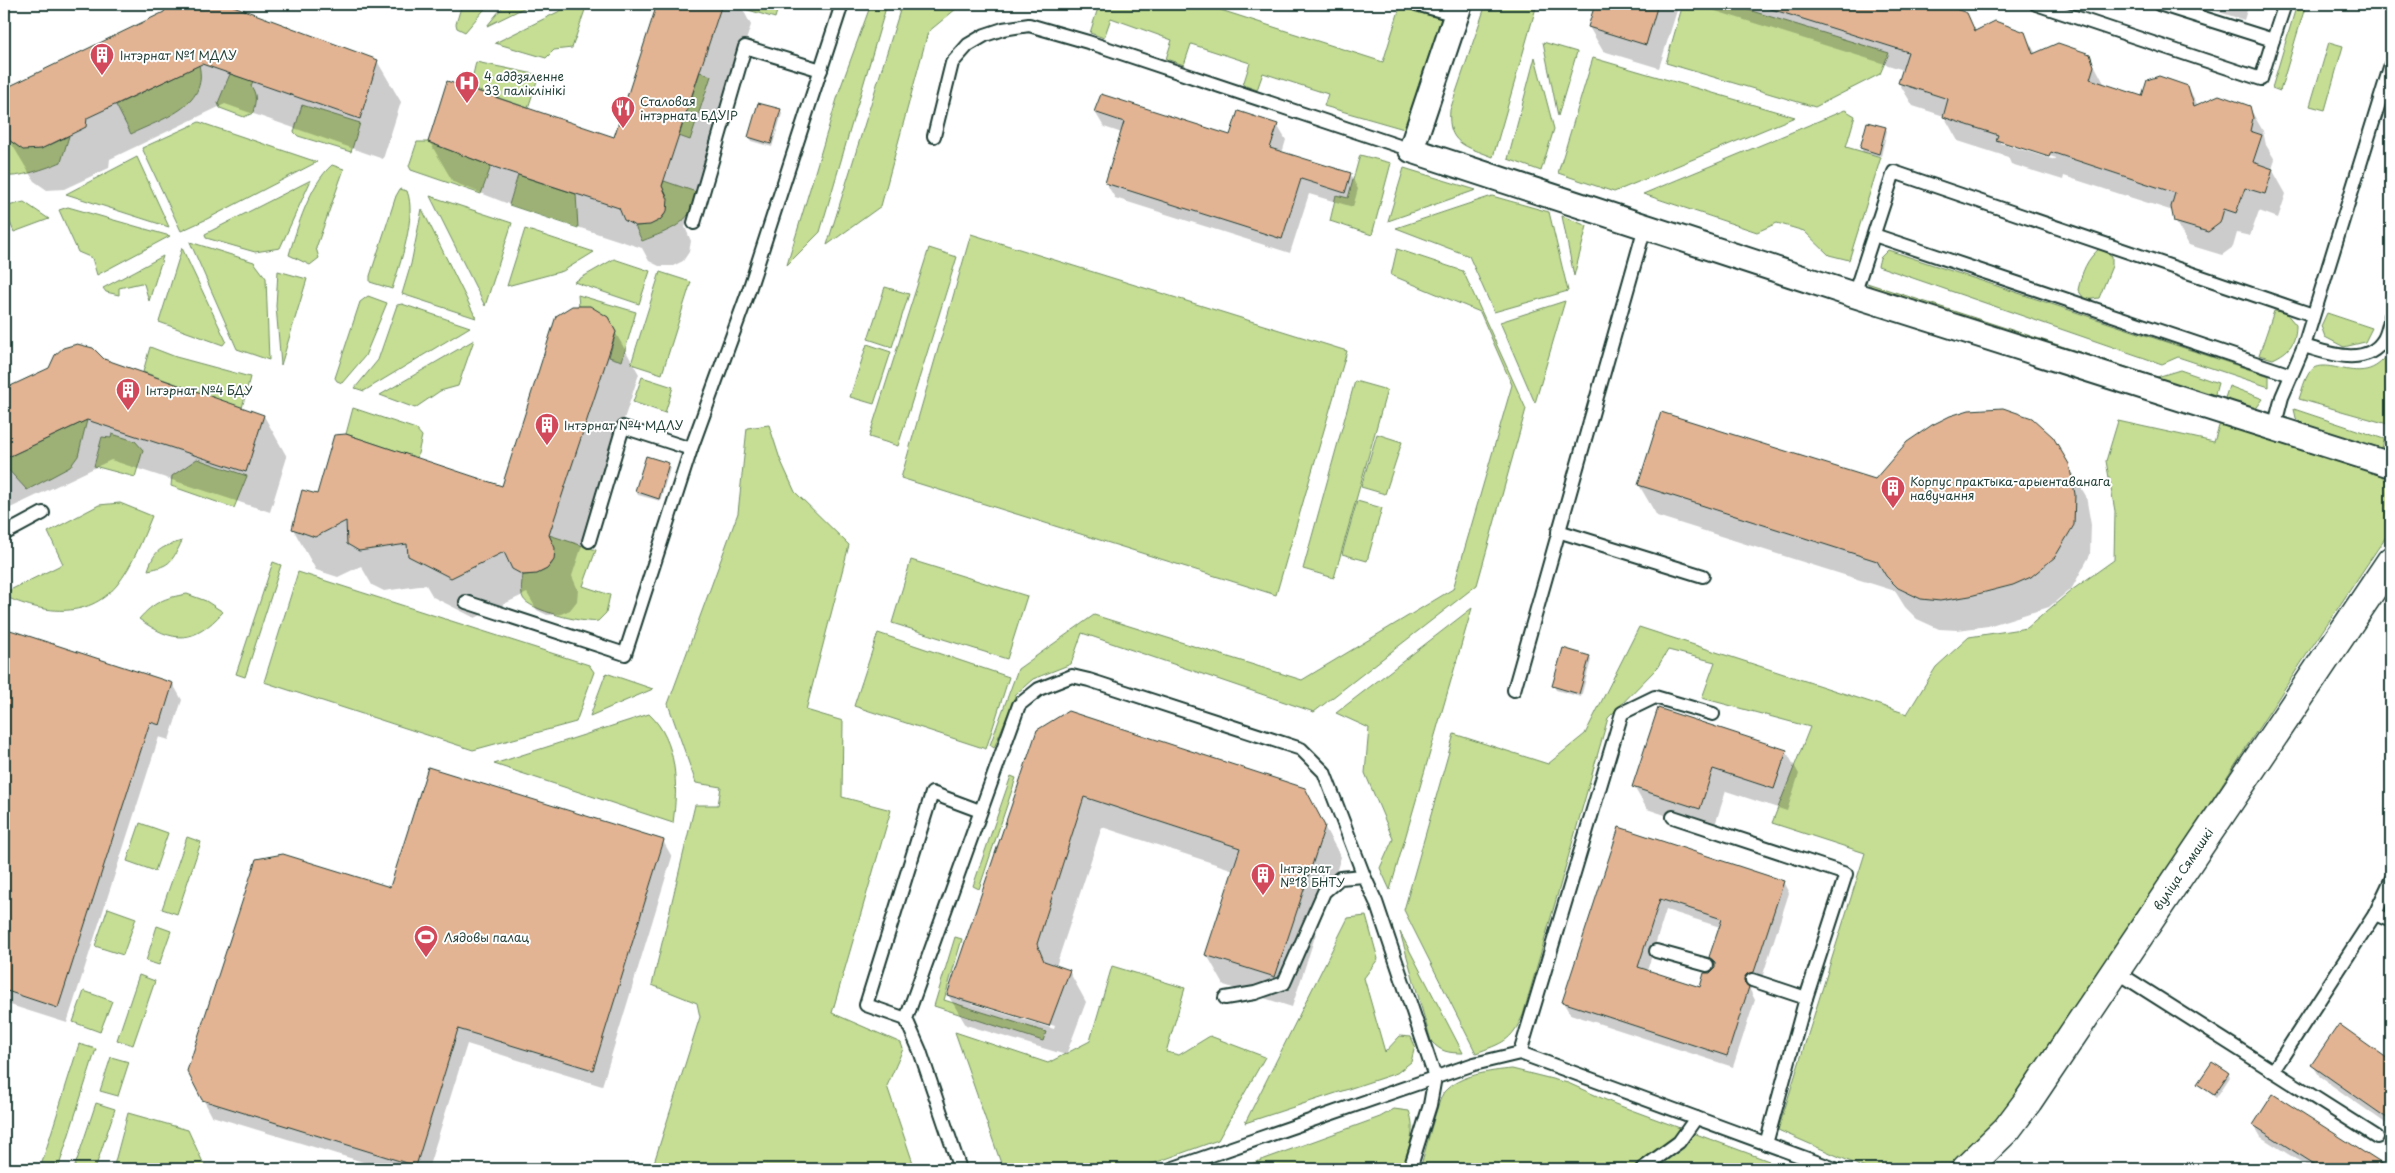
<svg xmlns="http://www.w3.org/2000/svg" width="2395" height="1173" font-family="'Playpen Sans',sans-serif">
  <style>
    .green { fill: #c5de94; stroke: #728e64 }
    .shadow { fill: #0003; fill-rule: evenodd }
    .building { fill: #e3b494; stroke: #1f3d34; fill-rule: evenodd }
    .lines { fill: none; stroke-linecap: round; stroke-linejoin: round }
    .lane-casing { stroke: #1f3d34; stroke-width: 16 }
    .street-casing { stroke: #1f3d34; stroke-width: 28 }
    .secondary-casing { stroke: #1f3d34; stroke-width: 31 }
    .lane { stroke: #fff; stroke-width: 12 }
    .street { stroke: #fff; stroke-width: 24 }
    .secondary { stroke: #fff; stroke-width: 28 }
    .labels { text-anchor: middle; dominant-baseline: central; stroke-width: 4; stroke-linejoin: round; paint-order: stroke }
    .poi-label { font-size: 12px; fill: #1f3d34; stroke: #fff; text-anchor: start }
    .street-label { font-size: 12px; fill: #1f3d34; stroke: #fff }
  </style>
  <rect width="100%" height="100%" fill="#fff"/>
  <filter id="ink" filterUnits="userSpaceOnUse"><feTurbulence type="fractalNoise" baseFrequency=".02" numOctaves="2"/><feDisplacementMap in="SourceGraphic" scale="10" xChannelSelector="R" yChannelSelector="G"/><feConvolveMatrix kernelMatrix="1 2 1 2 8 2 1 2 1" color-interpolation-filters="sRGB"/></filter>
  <g filter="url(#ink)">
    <g class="green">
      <path d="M462 4H489L465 32 457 28 456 24Z"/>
      <path d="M505 4H532L487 26Z"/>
      <path d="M574 4H587L572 48 554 50 546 58 495 43Z"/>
      <path d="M747 4H779L775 18 745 9Z"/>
      <path d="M871 4H887L820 232 787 265 840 89Z"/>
      <path d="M902 4H962L928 32 881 206 827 245Z"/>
      <path d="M1087 4H1202L1383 62 1400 7 1445 20 1411 131 1324 106 1328 94 1263 73 1257 90 1243 85 1250 63 1191 44 1184 65 1166 59 1172 40 1111 18 1104 38 1090 33 1098 8Z"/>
      <path d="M1486 4H1537L1493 157C1465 146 1447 144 1450 110Z"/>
      <path d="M1683 4H1729L1889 53 1880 74 1815 107 1666 63Z"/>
      <path d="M2297 4H2306L2280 91 2272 88Z"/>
      <path d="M1543 42 1577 52 1558 116Z"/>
      <path d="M2329 42 2343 46 2325 110 2310 106Z"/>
      <path d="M1535 57 1554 129 1541 171 1508 159Z"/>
      <path d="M1593 58 1795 117 1614 192 1558 173Z"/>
      <path d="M476 62 539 75 528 108 470 88Z"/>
      <path d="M199 65C209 107 161 119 131 134L116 105Z"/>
      <path d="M700 72 711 76 690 140 679 136Z"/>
      <path d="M230 74 253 81 251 86C258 96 255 102 253 113L244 117 220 108 218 103Z"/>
      <path d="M302 105 360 123 351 152 298 136 294 132Z"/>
      <path d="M1845 110 1855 116 1846 147 1881 157 1849 260 1829 255 1804 231 1777 223 1757 232 1643 194Z"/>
      <path d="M199 122 317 162 205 220 181 231 142 148Z"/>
      <path d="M69 136 61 162C50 167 14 180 4 175V141L7 138C30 159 45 147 69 136Z"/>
      <path d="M417 142H428L491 166 481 194 411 170 409 166Z"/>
      <path d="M1360 155 1391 163 1372 235 1330 221 1336 195 1348 198Z"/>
      <path d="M137 157 169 227 66 194Z"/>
      <path d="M332 165 344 169 316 248 319 258 310 265 289 255C297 228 310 184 332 165Z"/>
      <path d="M1404 168 1476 190 1388 221Z"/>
      <path d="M518 175 576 194 578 228 509 205Z"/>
      <path d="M311 180 280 248 255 252 206 238 205 234Z"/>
      <path d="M664 181 699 193C688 226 672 229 642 241L635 226C663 225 675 213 662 186Z"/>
      <path d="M400 189 407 191C417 216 400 264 392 289L370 282V276L396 196Z"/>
      <path d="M430 196 512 223 485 306Z"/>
      <path d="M1492 196 1549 212 1568 291 1494 312 1469 256 1396 228Z"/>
      <path d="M24 202 49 219 14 232 5 211 8 206Z"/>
      <path d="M68 207 170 236 97 275 92 258 78 252 59 210Z"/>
      <path d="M422 209 476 318 402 294 411 264Z"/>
      <path d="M1562 216 1587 226 1574 276Z"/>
      <path d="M525 229 594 252 563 271 507 286Z"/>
      <path d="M971 234 1347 351 1276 595 901 478Z"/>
      <path d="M190 242 254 262 266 278 269 360 237 349Z"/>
      <path d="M182 248 226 341 223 345 159 322Z"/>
      <path d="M929 248 957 257 898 446 869 437Z"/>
      <path d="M2100 248 2112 256V266L2099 298 2085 300 2078 290C2082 272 2086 260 2100 248Z"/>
      <path d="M1397 249 1463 271 1526 409 1477 585 1314 712 1082 633 1071 664 1033 679 1016 694 994 748 990 745 1018 669 1094 615 1302 680 1453 589 1512 385 1480 312 1391 275Z"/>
      <path d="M1888 250 2269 376V387L2178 357 2162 364 1878 266 1880 258Z"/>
      <path d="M163 256 149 301 144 284 141 283 119 288V295L106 292 103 288Z"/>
      <path d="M614 259 650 271 639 304 574 282Z"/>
      <path d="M278 271 307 279 281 365 276 306Z"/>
      <path d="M660 272 691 282 662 374 631 364Z"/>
      <path d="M1867 283 2157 377 2180 370 2218 383 2213 401 1879 292Z"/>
      <path d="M885 287 909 294 892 347 868 339Z"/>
      <path d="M578 295 636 312 622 361 609 357 616 332 608 317 579 307Z"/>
      <path d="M368 296 387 303 365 356 342 383 337 381 335 378 360 302Z"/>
      <path d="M1565 301 1535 403 1500 322Z"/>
      <path d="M402 304 470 327 364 391 355 388 378 360 397 305Z"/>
      <path d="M2274 311 2285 312 2296 325C2296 343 2290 351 2273 359L2259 355Z"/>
      <path d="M2327 313 2372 328 2365 342 2344 347 2325 337 2321 326Z"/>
      <path d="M474 340 458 386 440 391 415 408 380 395Z"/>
      <path d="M867 344 891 352 874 404 850 397Z"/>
      <path d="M150 347 176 357 250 377 242 408 143 372Z"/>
      <path d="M2391 349V425L2299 399C2302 391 2304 380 2309 373 2326 350 2365 395 2391 349Z"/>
      <path d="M642 377 673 387 665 413 633 402Z"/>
      <path d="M1355 381 1387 390 1334 578 1303 569Z"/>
      <path d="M2229 386 2263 399 2255 410 2223 404Z"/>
      <path d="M353 408 416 429 422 436 417 458 346 434Z"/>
      <path d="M2294 409 2384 439 2381 454 2305 427 2296 418Z"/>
      <path d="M87 420 78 456 70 467 27 490 4 465V459Z"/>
      <path d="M2118 421 2214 442 2220 423 2374 468 2391 486V529L2309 651 2016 1100 1967 1151 1943 1169H1867L1778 1130 1865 853 1772 823 1810 727 1702 698 1715 662 1668 650 1657 668 1608 718 1523 1015C1511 1042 1502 1043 1476 1053L1404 910 1454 734 1548 764 1585 734 1639 627 1907 714 1936 667 1969 637 2027 628 2072 590 2114 560 2115 511 2106 461Z"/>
      <path d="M769 425 780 459 795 492 849 545 806 710 843 721 842 797 891 810 832 1013 901 1043 903 1049 887 1086 915 1169H652L700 1017 697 1003 652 985 695 805H718L721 787 696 783 668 704 738 513 747 428Z"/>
      <path d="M112 434 135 441 143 450 135 477 94 466 102 437 111 438Z"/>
      <path d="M1377 434 1402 442 1385 494 1361 487Z"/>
      <path d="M197 459 247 476 234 508 171 486 172 476Z"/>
      <path d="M1357 501 1382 508 1367 561 1342 554Z"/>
      <path d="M120 503 152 516C142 540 133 565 117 585 87 621 41 613 4 596V593L63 564 48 532 99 505Z"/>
      <path d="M549 535 596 550 583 586 610 595 606 613 598 621C585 624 528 610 523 598 520 591 522 581 523 575 551 574 562 561 549 535Z"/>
      <path d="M182 541C172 561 171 566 148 570 155 549 161 547 182 541Z"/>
      <path d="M911 560 1027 596 1007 659 892 623Z"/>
      <path d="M273 562 281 565 245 677 236 674Z"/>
      <path d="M298 572 589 665 594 672 576 722 473 750 264 682Z"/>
      <path d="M187 594 206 601 223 612C194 644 174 644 139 619 154 602 164 598 187 594Z"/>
      <path d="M1472 608 1390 890 1380 868 1393 839 1365 773 1369 728 1336 713Z"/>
      <path d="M878 633 1009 677 986 749 854 706Z"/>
      <path d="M606 673 653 689 590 716Z"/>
      <path d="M649 714C678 741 678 786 673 823L494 764Z"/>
      <path d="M1011 776 1016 778 979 889 973 886Z"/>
      <path d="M140 823 168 833 155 871 127 861Z"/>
      <path d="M187 837 201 842 177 914 162 909Z"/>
      <path d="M108 908 136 918 123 955 95 946Z"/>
      <path d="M1366 916 1378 959 1364 978 1385 1052 1400 1036 1411 1037 1415 1046 1411 1062 1397 1073 1245 1123 1348 918Z"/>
      <path d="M157 926 171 931 159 965 146 961Z"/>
      <path d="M1400 932 1463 1053C1448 1053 1441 1052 1431 1041Z"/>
      <path d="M955 937 962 939 944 1000 1046 1032 1043 1041 934 1006Z"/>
      <path d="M1112 966 1185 988 1166 1052 1179 1055 1210 1036 1265 1057 1218 1140 1138 1169H1003L955 1032 1048 1063 1090 1041Z"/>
      <path d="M139 975 155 981 133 1045 117 1040Z"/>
      <path d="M84 991 112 1001 100 1032 73 1022Z"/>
      <path d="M79 1044 96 1049 58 1169H40Z"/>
      <path d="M111 1057 129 1062 118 1096 100 1091Z"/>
      <path d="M1512 1069 1568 1083 1615 1104 1769 1161 1759 1169H1420C1424 1156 1438 1099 1444 1092 1459 1075 1490 1071 1512 1069Z"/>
      <path d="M96 1103 115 1109 95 1169H74Z"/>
      <path d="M1394 1109 1409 1111C1417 1131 1408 1149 1402 1169H1237L1380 1117Z"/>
      <path d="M128 1113 188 1130 206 1169H113Z"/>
    </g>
    <g class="shadow">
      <path d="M169 4H225L377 61 401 102 383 159 225 104 110 159 109 168 64 189 47 190 34 181 4 131V97L11 87 165 13Z"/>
      <path d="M658 4H740L751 25 685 227 691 241 689 252 683 261 673 266H659L649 261 642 248 516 207 453 182 429 141 615 138Z"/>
      <path d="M1596 4H1679L1659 68 1603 51 1589 27Z"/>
      <path d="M1693 4H1938L1966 14 1976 32 2024 33 2036 54 2089 55 2105 85 2143 97 2188 87 2198 106 2249 107 2263 131 2266 145 2275 160 2272 169 2286 194 2278 218 2259 211 2250 236 2237 233 2233 247 2222 255 2189 245 2175 221 2173 211 2064 176 2063 180 2011 164 2008 157 1958 141 1944 116 1913 106 1899 83 1904 70ZM2000 140 2056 158 2055 160 2000 143Z"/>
      <path d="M2194 4H2249L2244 20Z"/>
      <path d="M780 110 782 114 772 147 751 141 749 137Z"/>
      <path d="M1095 112 1231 137 1277 125 1286 140 1282 153 1350 174 1358 189 1353 207 1309 194 1290 253 1115 198 1106 183 1122 133 1104 127Z"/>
      <path d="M1885 128 1887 131 1881 156 1863 152 1861 148Z"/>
      <path d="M607 318 639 374 572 576 578 590 577 601 570 610 561 614 547 615 537 610 527 593 475 618 433 597 426 585 384 591 372 585 361 566 338 577 316 570 293 529 318 495 503 487Z"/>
      <path d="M103 361 264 416 287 457 270 512 111 460 4 511V391L50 369Z"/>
      <path d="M2052 438 2086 496 2091 525 2090 555 2072 588 2049 607 1988 626 1958 630 1939 629 1917 619 1905 607 1895 591 1657 516 1639 485 1875 481Z"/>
      <path d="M668 464 670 468 660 501 638 495 636 491Z"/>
      <path d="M4 630 173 684 182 700 169 740 159 737 67 1023 4 1003Z"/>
      <path d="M1589 657 1591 660 1581 697 1556 690 1554 686Z"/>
      <path d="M1038 730 1304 790 1341 857 1292 1007 1224 985 1207 955 1234 870 1102 827 1056 966 1069 971 1086 1002 1066 1055 966 1025 948 995ZM972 1001 1055 1026 1054 1029 972 1004Z"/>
      <path d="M1786 751 1799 774 1787 811 1726 791 1713 831 1647 809 1634 787Z"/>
      <path d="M1619 829 1783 882 1789 893 1760 984 1753 985 1750 990 1755 1000 1733 1067 1570 1014 1563 1002ZM1666 910 1720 927 1711 957 1716 968 1701 988 1647 971Z"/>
      <path d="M663 841 672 857 602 1086 467 1044 428 1169H386L212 1116 203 1099 391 889Z"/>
      <path d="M2340 1026 2391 1062V1127L2320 1077 2313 1065Z"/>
      <path d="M2228 1074 2230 1077 2216 1098 2199 1084Z"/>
      <path d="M2273 1095 2387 1169H2312L2261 1137 2254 1125Z"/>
    </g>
    <g class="building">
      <path d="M168 4H228L378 60 360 119 202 64 87 118 86 127 41 149 23 150 9 140 4 134V93L10 86 164 12Z"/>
      <path d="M657 4H722L662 186 668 199 667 211 660 220 650 225 635 226 624 220 619 208 491 166 428 142 447 81 614 137Z"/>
      <path d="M1595 4H1658L1646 45 1588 27Z"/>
      <path d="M1769 4H1942L1967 13 1975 31 1995 21 2025 32 2033 54 2058 43 2090 54 2094 66 2090 79 2142 96 2147 80 2159 76 2188 86 2194 106 2219 95 2250 106 2253 118 2250 131 2262 135 2253 162 2273 169 2265 194 2245 188 2236 213 2224 209 2220 223 2208 232 2174 222 2171 207 2175 193 2051 152 2049 157 1996 140 1998 135 1943 117 1948 99 1898 83 1908 52 1768 8Z"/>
      <path d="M1101 94 1230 135 1238 111 1278 124 1270 148 1351 173 1345 193 1301 179 1282 239 1105 183 1124 122 1094 112Z"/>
      <path d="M758 103 781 109 771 144 748 137Z"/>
      <path d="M1867 122 1886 127 1879 154 1860 148Z"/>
      <path d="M572 306H590L608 317 616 332 549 535 555 548 554 560 547 569 537 574 523 575 512 569 504 552 451 578 408 556 407 544 359 551 347 544 346 521 315 537 292 529 302 490 317 494 334 435 346 434 502 486 556 316Z"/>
      <path d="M77 344 93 348 104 359 264 415 246 472 87 420 4 459V389L49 368 55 355 63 348Z"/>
      <path d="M2003 408 2032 418 2053 437 2069 464 2075 494 2074 525 2055 557 2031 577 2013 585 1970 596 1940 601 1921 599 1898 588 1886 576 1877 561 1638 485 1661 412 1875 479 1907 442 1932 425 1950 416 1969 410Z"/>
      <path d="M646 456 669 463 659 499 635 491Z"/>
      <path d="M4 628 173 683 160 725 150 722 58 1008 4 990Z"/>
      <path d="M1563 648 1590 656 1579 694 1552 686Z"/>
      <path d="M1658 708 1787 750 1774 789 1713 769 1700 809 1632 787Z"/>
      <path d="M1068 711 1305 788 1325 826 1275 977 1205 955 1240 848 1084 797 1037 944 1044 961 1070 970 1049 1026 947 995 1037 730Z"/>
      <path d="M428 767 664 840 593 1070 458 1029 416 1166 202 1100 187 1071 256 859 283 854 390 887Z"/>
      <path d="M1619 827 1784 881 1754 972 1747 974 1744 978V982L1749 987 1727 1056 1562 1002ZM1660 899 1722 919 1709 957 1715 962V968L1710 973H1704L1700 987 1638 967Z"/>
      <path d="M2339 1024 2391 1061V1121L2311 1065Z"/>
      <path d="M2212 1062 2229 1073 2214 1095 2197 1084Z"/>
      <path d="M2273 1094 2287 1103 2390 1169H2322L2253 1125Z"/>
    </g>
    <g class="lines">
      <defs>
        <g id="lane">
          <path d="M1416 4 1456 15"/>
          <path d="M2036 4 2261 79 2273 40"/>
          <path d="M2159 4 2273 40 2285 4"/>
          <path d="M934 136 952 63 968 45 985 35 1003 29 1029 25 1088 42 1411 150"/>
          <path d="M694 223 745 47 821 70"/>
          <path d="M1874 235 2291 375"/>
          <path d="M1854 295 1894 172 2313 315"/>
          <path d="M2304 346C2328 353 2367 368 2384 339 2388 332 2389 323 2391 316"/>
          <path d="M2274 428 2282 397 2304 346 2391 64"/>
          <path d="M1558 531 1703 576"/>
          <path d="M4 534 43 513"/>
          <path d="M589 541 623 427 691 449"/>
          <path d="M466 602 625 654 691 449 749 290 842 4"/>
          <path d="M1514 690 1645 227"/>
          <path d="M1713 714 1655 697 1622 713 1520 1053 1835 1169"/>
          <path d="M1673 817 1846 874 1806 998 1766 1144"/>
          <path d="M2391 880 2375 914 2391 921"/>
          <path d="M1656 951 1707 965"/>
          <path d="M2114 970 2377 1137"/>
          <path d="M1752 980 1806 998"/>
          <path d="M1225 998 1255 993 1284 983 1324 892 1340 878 1364 876 1376 902 1435 1077 1430 1105 1410 1169"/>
          <path d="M906 1019 866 1005 932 793 980 811"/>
          <path d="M2273 1071 2375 914"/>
          <path d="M960 1169 920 1051 906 1019 1019 705 1039 689 1072 676 1089 680 1301 749 1324 772 1364 876"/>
          <path d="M1171 1169 1474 1064 1520 1053"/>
          <path d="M1642 1169 1679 1142 1696 1118"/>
        </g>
        <path id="street" d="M1460 4 1411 150 1854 295 2391 465"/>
        <path id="secondary" d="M1966 1169 2007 1129 2028 1101 2391 561"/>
      </defs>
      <use href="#lane" class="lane-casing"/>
      <use href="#street" class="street-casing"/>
      <use href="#secondary" class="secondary-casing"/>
      <use href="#lane" class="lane"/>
      <use href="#street" class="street"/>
      <use href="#secondary" class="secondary"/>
    </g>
  </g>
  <defs>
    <symbol id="building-pin" viewBox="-11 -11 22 30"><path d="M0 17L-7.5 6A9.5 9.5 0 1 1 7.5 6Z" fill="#d1495b" stroke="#fff"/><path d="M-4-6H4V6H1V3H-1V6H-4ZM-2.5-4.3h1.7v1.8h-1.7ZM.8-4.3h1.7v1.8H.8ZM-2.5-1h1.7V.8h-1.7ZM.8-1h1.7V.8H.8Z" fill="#fff"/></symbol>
    <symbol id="hospital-pin" viewBox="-11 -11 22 30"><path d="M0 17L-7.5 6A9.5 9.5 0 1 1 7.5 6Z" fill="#d1495b" stroke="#fff"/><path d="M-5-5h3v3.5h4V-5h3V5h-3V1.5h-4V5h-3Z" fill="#fff"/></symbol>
    <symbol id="restaurant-pin" viewBox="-11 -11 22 30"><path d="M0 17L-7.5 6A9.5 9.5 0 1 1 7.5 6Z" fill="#d1495b" stroke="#fff"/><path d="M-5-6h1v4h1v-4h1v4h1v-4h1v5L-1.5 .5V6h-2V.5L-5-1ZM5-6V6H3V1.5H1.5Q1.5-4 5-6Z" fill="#fff"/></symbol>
    <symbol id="stadium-pin" viewBox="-11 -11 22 30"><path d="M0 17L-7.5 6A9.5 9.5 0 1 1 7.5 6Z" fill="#d1495b" stroke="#fff"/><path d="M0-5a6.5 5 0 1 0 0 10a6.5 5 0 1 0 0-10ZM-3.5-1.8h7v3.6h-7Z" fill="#fff"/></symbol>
  </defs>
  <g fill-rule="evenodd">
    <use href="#building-pin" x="88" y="41" width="28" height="38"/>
    <use href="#hospital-pin" x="453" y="69" width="28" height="38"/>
    <use href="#restaurant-pin" x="609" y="94" width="28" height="38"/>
    <use href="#building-pin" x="114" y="376" width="28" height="38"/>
    <use href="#building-pin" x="533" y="411" width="28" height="38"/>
    <use href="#building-pin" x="1879" y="474" width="28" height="38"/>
    <use href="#building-pin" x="1249" y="861" width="28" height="38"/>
    <use href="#stadium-pin" x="412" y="923" width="28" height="38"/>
  </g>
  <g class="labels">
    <g class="poi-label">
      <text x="120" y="55">Інтэрнат №1 МДЛУ</text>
      <text x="484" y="76">4 аддзяленне<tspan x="484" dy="14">33 паліклінікі</tspan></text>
      <text x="640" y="101">Сталовая<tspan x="640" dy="14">інтэрната БДУІР</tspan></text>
      <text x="146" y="390">Інтэрнат №4 БДУ</text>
      <text x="564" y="425">Інтэрнат №4 МДЛУ</text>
      <text x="1910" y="481">Корпус практыка-арыентаванага<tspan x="1910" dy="14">навучання</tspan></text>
      <text x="1280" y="868">Інтэрнат<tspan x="1280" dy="14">№18 БНТУ</tspan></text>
      <text x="444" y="937">Лядовы палац</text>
    </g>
    <g class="street-label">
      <text transform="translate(2183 869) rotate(-56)">вуліца Сямашкі</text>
    </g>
  </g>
  <rect width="2395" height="1173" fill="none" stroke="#fff" stroke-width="20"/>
  <rect x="10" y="10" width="2375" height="1153" fill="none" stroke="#1f3d34" stroke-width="2" filter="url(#ink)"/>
</svg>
